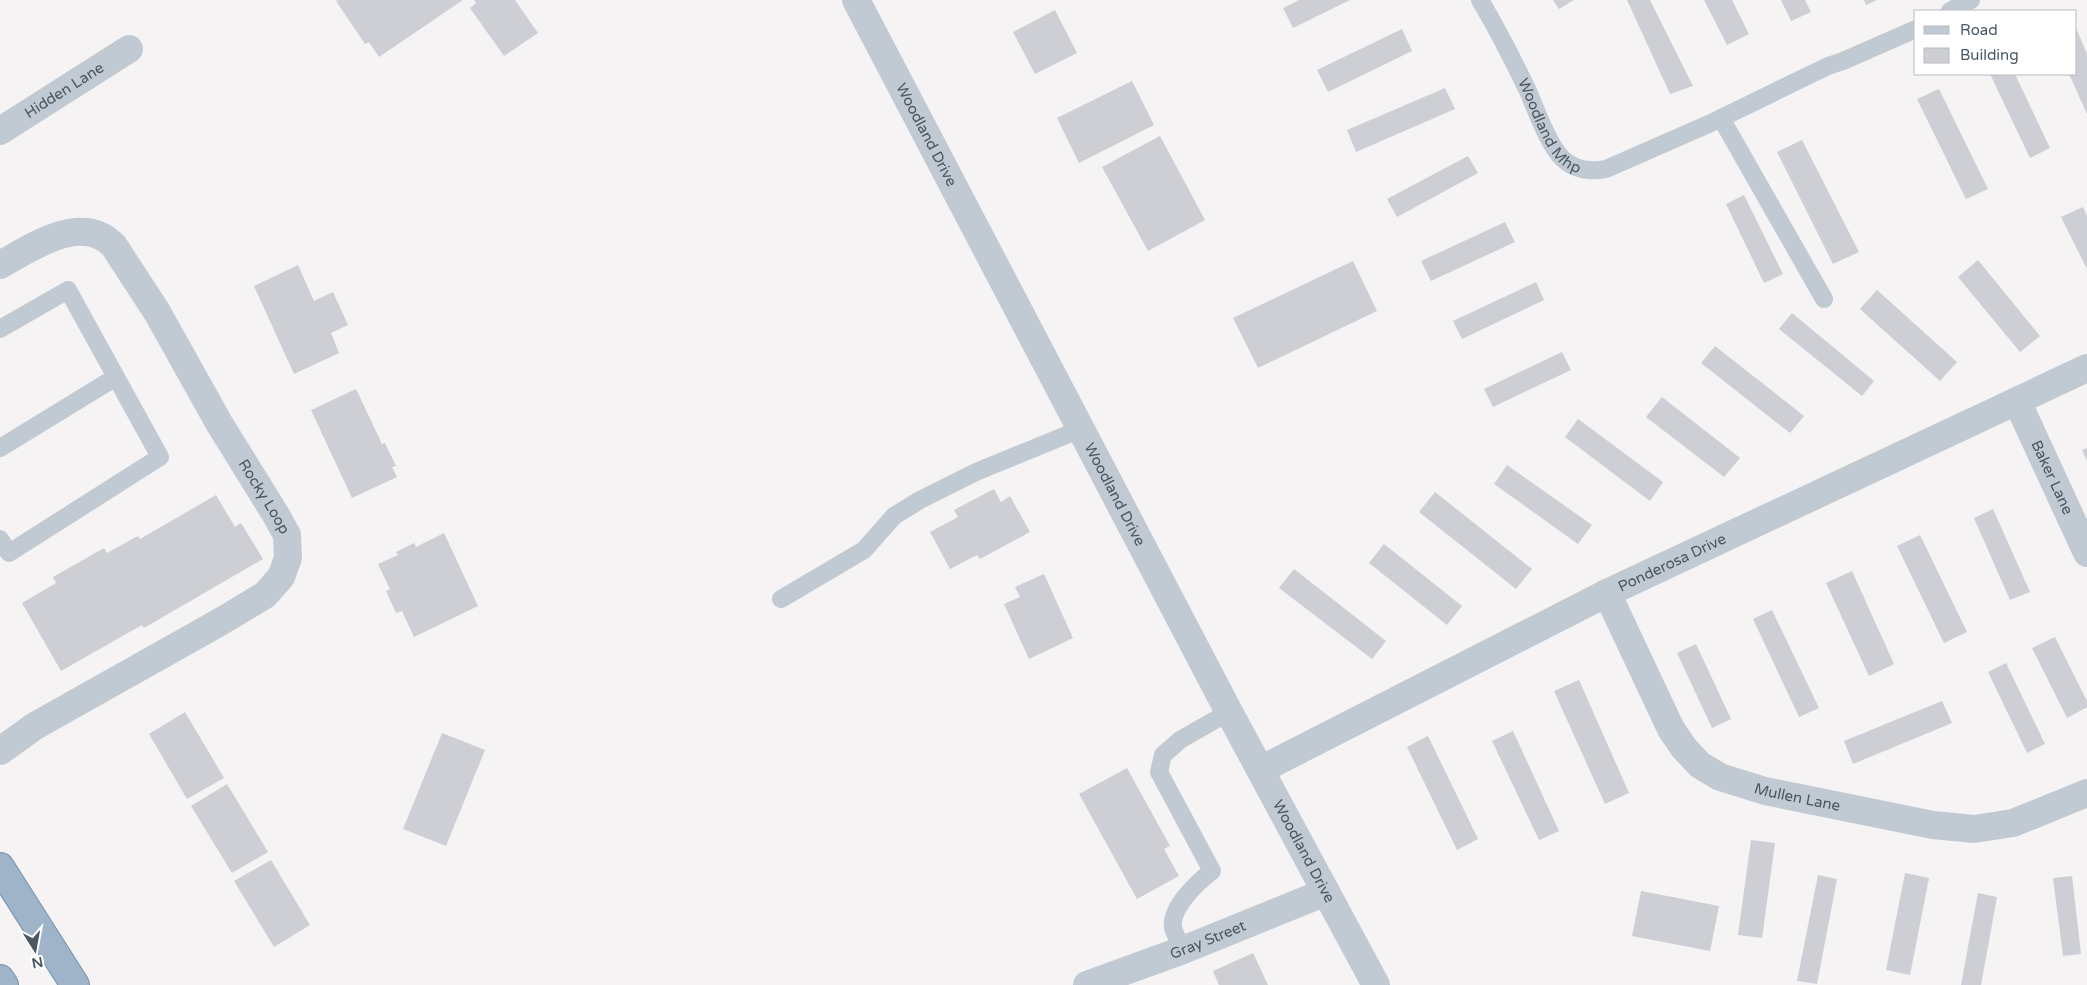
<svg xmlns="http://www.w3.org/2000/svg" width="2087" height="985" font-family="'Varela Round',sans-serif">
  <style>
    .building { fill: #cdcfd5 }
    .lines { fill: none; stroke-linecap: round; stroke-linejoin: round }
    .trunk-casing { stroke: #7690ad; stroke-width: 30 }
    .service { stroke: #c1cad2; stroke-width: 18 }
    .minor { stroke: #c1cad2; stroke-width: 28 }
    .tertiary { stroke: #c1cad2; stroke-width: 28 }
    .trunk { stroke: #9fb4c9; stroke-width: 28 }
    .labels { text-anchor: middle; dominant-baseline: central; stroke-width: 4; stroke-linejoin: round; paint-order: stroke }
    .street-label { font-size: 15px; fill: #4a5661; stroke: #fff }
  </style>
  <rect width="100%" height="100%" fill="#f5f3f3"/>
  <g class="building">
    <path d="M338 0H463L379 57 369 42 365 44 336 1Z"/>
    <path d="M474 0H515L538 33 504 56 470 8 476 3Z"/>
    <path d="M1299 0H1350L1293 28 1283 8Z"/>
    <path d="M1553 0H1574L1559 9Z"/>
    <path d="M1627 0H1650L1693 86 1670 94Z"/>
    <path d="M1704 0H1732L1749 34 1727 45Z"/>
    <path d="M1781 0H1805L1811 12 1791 21Z"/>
    <path d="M1864 0H1877L1866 5Z"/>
    <path d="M1055 10 1077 53 1035 74 1013 32Z"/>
    <path d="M2076 28 2087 54V114L2069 74H2076Z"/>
    <path d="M1402 29 1412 51 1328 92 1317 70Z"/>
    <path d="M1990 74H2015L2050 148 2030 158Z"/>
    <path d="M1132 81 1154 125 1079 163 1057 118Z"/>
    <path d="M1445 88 1455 109 1356 152 1347 130Z"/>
    <path d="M1939 89 1988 189 1966 199 1917 99Z"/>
    <path d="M1160 136 1205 220 1148 251 1102 167Z"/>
    <path d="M1802 140 1859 252 1833 264 1777 152Z"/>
    <path d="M1468 156 1478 173 1397 217 1387 199Z"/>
    <path d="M1744 195 1783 274 1764 283 1726 204Z"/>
    <path d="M2083 207 2087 216V269L2061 217Z"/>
    <path d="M1505 222 1515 242 1431 281 1421 261Z"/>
    <path d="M1978 260 2040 336 2020 352 1958 277Z"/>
    <path d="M1353 261 1377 311 1258 368 1233 318Z"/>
    <path d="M298 265 314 301 333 292 348 325 331 333 339 353 294 374 254 286Z"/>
    <path d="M1536 282 1544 300 1462 339 1453 321Z"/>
    <path d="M1877 290 1957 362 1940 381 1860 309Z"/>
    <path d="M1792 313 1874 381 1862 396 1779 329Z"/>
    <path d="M1715 346 1804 416 1790 433 1701 363Z"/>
    <path d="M1562 352 1571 370 1493 407 1484 389Z"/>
    <path d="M356 389 382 444 385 443 396 466 392 467 397 477 352 498 311 410Z"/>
    <path d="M1662 397 1740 458 1724 477 1646 417Z"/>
    <path d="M1578 419 1663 482 1650 501 1565 437Z"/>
    <path d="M2087 448V461L2082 450Z"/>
    <path d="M1507 465 1592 525 1578 544 1494 484Z"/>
    <path d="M994 489 1001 502 1010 496 1030 532 980 559 977 555 950 569 930 532 958 517 954 510Z"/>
    <path d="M1435 492 1532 569 1516 589 1419 512Z"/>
    <path d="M216 495 235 527 241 523 263 559 144 628 142 625 61 671 22 603 56 583 53 577 104 548 107 553 138 536 140 539Z"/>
    <path d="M1993 509 2030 592 2010 600 1974 518Z"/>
    <path d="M444 533 478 606 414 637 402 611 396 613 386 591 390 589 378 564 398 555 396 552 414 543 416 547Z"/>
    <path d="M1920 535 1967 632 1944 643 1897 546Z"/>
    <path d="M1384 544 1462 606 1447 625 1369 563Z"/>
    <path d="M1294 569 1386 641 1372 659 1279 588Z"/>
    <path d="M1852 571 1894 664 1869 676 1826 583Z"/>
    <path d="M1044 574 1073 638 1029 659 1004 604 1020 597 1015 587Z"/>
    <path d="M1772 610 1819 708 1799 717 1753 619Z"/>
    <path d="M2055 637 2087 701V707L2067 718 2032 648Z"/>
    <path d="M1696 644 1731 719 1712 728 1677 653Z"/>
    <path d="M2006 663 2045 744 2027 753 1988 672Z"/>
    <path d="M1579 680 1629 793 1605 804 1554 691Z"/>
    <path d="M1942 701 1952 723 1853 764 1844 741Z"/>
    <path d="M185 712 224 778 187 799 149 734Z"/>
    <path d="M1513 731 1559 831 1539 840 1492 741Z"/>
    <path d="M442 733 485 750 446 846 403 829Z"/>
    <path d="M1428 736 1478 839 1457 850 1407 747Z"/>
    <path d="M1127 768 1170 846 1164 849 1179 876 1137 899 1079 794Z"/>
    <path d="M227 784 268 852 232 873 191 806Z"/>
    <path d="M1751 840 1775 843 1762 938 1738 935Z"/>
    <path d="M271 860 310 925 274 947 234 881Z"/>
    <path d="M1905 873 1929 878 1910 975 1886 970Z"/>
    <path d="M1818 875 1837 879 1817 984 1797 981Z"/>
    <path d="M2072 876 2081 954 2063 956 2053 878Z"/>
    <path d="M1641 891 1719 906 1710 951 1632 936Z"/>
    <path d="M1978 893 1997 897 1981 985H1961Z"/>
    <path d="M1253 953 1268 985H1219L1213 971Z"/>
  </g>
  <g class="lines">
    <defs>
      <g id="trunk">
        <path d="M0 867 75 985"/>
        <path d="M0 979 4 985"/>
      </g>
    </defs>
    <use href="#trunk" class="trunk-casing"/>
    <g class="service">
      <path id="s1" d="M1480 0C1498 30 1513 60 1528 91 1536 110 1549 146 1563 159 1575 170 1591 172 1606 169L1711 123 1828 66 1843 61 1916 29"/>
      <path d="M1950 11 1971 0"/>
      <path d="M1721 118 1824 299"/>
      <path d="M0 329 68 290 160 457 9 553 0 539"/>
      <path d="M0 448 116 377"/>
      <path d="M781 599 864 550 894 516 920 500 976 472 1081 429"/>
      <path d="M1183 950C1180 943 1175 935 1173 928 1170 907 1198 882 1212 871L1159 772 1163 755 1180 740 1229 712"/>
    </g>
    <g class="minor">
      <path id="s2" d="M0 131 129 49"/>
      <path id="s3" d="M0 265C32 247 83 212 114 246L157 312 219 423 276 515 287 535 288 558 281 577 265 595 220 622 35 726 0 751"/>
      <path id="s4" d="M2017 401 2087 553"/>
      <path id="s5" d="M1607 593 1671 729 1684 748 1700 765 1720 777 1765 791 1933 825 1974 829 2013 823 2087 793"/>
      <path id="s6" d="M1262 769 1607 593 2087 368"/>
      <path id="s7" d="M1087 985 1183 950 1326 892"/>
    </g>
    <path class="tertiary" id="s8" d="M856 0 1229 712 1376 985"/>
    <use href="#trunk" class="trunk"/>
  </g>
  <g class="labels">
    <g class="street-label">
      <text stroke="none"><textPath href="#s2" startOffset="76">Hidden Lane</textPath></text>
      <text stroke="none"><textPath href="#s1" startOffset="145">Woodland Mhp</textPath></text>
      <text stroke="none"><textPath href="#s8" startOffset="152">Woodland Drive</textPath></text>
      <text stroke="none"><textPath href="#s4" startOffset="84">Baker Lane</textPath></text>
      <text stroke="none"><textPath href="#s8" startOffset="558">Woodland Drive</textPath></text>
      <text stroke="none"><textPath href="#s3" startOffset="418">Rocky Loop</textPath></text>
      <text stroke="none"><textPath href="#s6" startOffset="459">Ponderosa Drive</textPath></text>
      <text stroke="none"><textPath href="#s5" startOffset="300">Mullen Lane</textPath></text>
      <text stroke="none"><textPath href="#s8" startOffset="962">Woodland Drive</textPath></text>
      <text stroke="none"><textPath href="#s7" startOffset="129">Gray Street</textPath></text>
    </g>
  </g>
  <rect x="1914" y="10" width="162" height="65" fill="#ffffff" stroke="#b7bbc0"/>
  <rect x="1924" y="26" width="25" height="8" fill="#c1cad2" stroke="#b7bbc0"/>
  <text x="1960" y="35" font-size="15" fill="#4a5661">Road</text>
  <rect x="1924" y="48" width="25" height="15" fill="#cdcfd5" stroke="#b7bbc0"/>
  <text x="1960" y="60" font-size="15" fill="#4a5661">Building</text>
  <g transform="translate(35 950) rotate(169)" stroke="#ffffff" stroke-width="4" paint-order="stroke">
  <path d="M0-4L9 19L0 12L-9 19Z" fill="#4a5661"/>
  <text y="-8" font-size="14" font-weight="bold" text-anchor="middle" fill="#4a5661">N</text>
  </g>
</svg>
